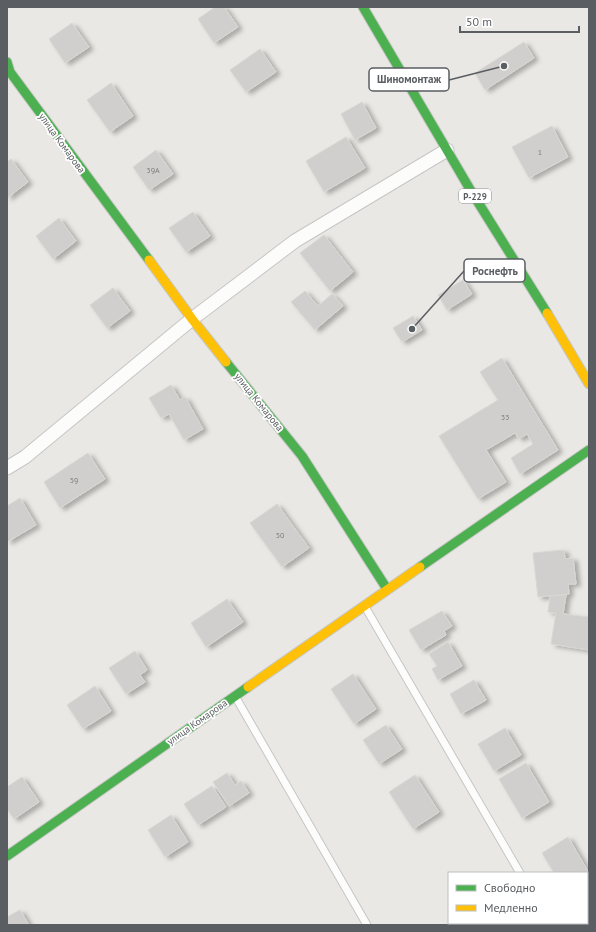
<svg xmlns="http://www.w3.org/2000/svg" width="596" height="932" font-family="'PT Sans',sans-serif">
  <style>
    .building { fill: #d0cfcd; stroke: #d8d7d4; filter: url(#shadow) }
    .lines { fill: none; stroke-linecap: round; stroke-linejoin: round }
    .lane-casing { stroke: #c6c6c6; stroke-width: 9 }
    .street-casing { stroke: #c6c6c6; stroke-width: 15 }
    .fast-casing { stroke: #c6c6c5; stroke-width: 11 }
    .slow-casing { stroke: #c6c6c5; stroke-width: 11 }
    .lane { stroke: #fcfcfb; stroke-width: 7 }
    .street { stroke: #fcfcfb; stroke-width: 13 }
    .fast { stroke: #4caf50; stroke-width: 9 }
    .slow { stroke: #ffc107; stroke-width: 9 }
    .labels { text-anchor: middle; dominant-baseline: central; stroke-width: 3.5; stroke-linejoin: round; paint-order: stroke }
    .number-label { font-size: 8px; fill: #797b7d }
    .shield { fill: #fff; stroke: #8c8e90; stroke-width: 1 }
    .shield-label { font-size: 9px; font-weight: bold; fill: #5a5d61 }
    .street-label { font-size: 10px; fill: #5a5d61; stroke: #fff }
    .leader { fill: none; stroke: #5a5d61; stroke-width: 1.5 }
    .callout-dot { fill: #5a5d61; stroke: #fff; stroke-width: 1.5 }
    .callout { fill: #fff; stroke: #5a5d61; stroke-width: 1.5 }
    .callout-label { font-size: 11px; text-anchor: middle; font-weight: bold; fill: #5a5d61 }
  </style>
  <defs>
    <filter id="shadow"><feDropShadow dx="4.5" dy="2.5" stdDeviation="2" flood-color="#0004"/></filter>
  </defs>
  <rect width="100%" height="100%" fill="#e9e8e4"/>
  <g class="building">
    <path d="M215 7H224L238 27 214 43 198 19Z"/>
    <path d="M72 23 89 47 65 63 49 39Z"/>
    <path d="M524 42 534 58 485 90 475 73Z"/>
    <path d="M260 49 276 72 246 92 230 70Z"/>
    <path d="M111 83 133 116 110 132 87 100Z"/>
    <path d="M362 102 376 128 355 140 341 114Z"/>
    <path d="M552 126 568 157 529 178 512 147Z"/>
    <path d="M346 137 365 168 324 192 306 161Z"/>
    <path d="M156 150 173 174 149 190 133 167Z"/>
    <path d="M11 159 28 182 7 198V162Z"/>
    <path d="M193 212 210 236 186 252 169 228Z"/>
    <path d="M59 218 76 241 53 259 36 236Z"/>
    <path d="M324 235 353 272 330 291 300 253Z"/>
    <path d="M463 280 472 294 447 310 438 295Z"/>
    <path d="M113 288 130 311 107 328 90 305Z"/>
    <path d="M305 291 318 306 332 294 343 306 315 330 291 302Z"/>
    <path d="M413 316 422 330 402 342 393 328Z"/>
    <path d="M502 358 558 450 520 474 511 458 533 444 527 434 519 439 515 433 486 450 506 482 478 499 439 436 498 400 480 372Z"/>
    <path d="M171 385 180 400 185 397 203 429 184 440 169 414 161 418 149 398Z"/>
    <path d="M88 453 105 479 60 508 44 482Z"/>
    <path d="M20 498 36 525 7 542V506Z"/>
    <path d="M277 504 309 548 282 567 250 523Z"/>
    <path d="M564 550 565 559 573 558 576 584H568L569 594 538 597 533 553Z"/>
    <path d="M566 595 563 614 589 617V650L551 644 556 613 548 612 550 596Z"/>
    <path d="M227 599 243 622 206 647 191 623Z"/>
    <path d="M442 611 452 626 444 631 446 635 421 650 409 630Z"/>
    <path d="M448 642 462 666 438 680 432 669 437 666 429 654Z"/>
    <path d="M135 651 147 670 140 675 145 682 126 694 109 668Z"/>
    <path d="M353 674 376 709 354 724 331 689Z"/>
    <path d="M474 680 486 700 461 714 450 694Z"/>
    <path d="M95 686 111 711 83 729 67 705Z"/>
    <path d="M386 725 402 749 379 764 363 740Z"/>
    <path d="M505 728 521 755 494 771 478 744Z"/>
    <path d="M526 763 549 802 522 818 499 779Z"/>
    <path d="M227 773 235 785 241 781 249 793 229 806 213 782Z"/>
    <path d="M415 775 439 812 413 829 389 792Z"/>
    <path d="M22 777 39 802 14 819 7 809V787Z"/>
    <path d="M212 786 226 807 198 825 184 804Z"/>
    <path d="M171 815 188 842 165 857 148 830Z"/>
    <path d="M568 837 589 873V876L587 877V873H554L542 853Z"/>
    <path d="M20 910 29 925H7V917Z"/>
    <path d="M469 923H499L496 925H470Z"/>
  </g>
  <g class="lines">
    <defs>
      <g id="lane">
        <path d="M364 605 520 873"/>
        <path d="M235 696 367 925"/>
      </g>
      <path id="street" d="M7 468 25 457 192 319 295 241 447 150"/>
      <g id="fast">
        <path d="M363 7 471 191 547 313"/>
        <path d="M7 62 10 72 149 260"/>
        <path d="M226 362 302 456 387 589"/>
        <path d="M420 567 589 450"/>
        <path d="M7 856 248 687"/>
      </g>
      <g id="slow">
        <path d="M149 260 192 319 226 362"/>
        <path d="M547 313 589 384"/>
        <path d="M248 687 420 567"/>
      </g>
    </defs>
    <use href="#lane" class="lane-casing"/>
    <use href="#street" class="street-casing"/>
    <use href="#fast" class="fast-casing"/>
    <use href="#slow" class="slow-casing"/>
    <use href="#lane" class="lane"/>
    <use href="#street" class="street"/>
    <use href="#fast" class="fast"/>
    <use href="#slow" class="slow"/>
  </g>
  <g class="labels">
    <g class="number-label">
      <text x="540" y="152">1</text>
      <text x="153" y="170">39А</text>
      <text x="505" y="417">33</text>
      <text x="74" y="480">59</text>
      <text x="280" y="535">50</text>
    </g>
    <rect class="shield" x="459" y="189" width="32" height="14" rx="3"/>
    <g class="shield-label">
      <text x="475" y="196">Р-229</text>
    </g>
    <g class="street-label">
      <text transform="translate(62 143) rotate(54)">улица Комарова</text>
      <text transform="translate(259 402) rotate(51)">улица Комарова</text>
      <text transform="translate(197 722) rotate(-35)">улица Комарова</text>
    </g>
  </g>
  <path class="leader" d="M504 66L449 80M412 329L464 271"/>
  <g class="callout-dot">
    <circle cx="504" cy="66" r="4"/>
    <circle cx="412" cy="329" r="4"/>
  </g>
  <g class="callout">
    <rect x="369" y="68" width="80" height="23" rx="4"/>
    <rect x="464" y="259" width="61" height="23" rx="4"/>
  </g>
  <g class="callout-label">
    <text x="409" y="83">Шиномонтаж</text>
    <text x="495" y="275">Роснефть</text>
  </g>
  <rect width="596" height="932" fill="none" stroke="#5a5d61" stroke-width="16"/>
  <rect x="448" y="872" width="140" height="52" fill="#ffffff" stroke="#bdbec0"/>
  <rect x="456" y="885" width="20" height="6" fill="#4caf50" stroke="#bdbec0"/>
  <text x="484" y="892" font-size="12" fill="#5a5d61">Свободно</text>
  <rect x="456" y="905" width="20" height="6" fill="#ffc107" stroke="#bdbec0"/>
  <text x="484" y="912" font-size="12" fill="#5a5d61">Медленно</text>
  <path d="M460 26v6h119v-6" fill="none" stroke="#5a5d61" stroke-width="2"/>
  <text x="466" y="26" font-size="12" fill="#5a5d61" stroke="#ffffff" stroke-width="3" paint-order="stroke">50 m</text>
</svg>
